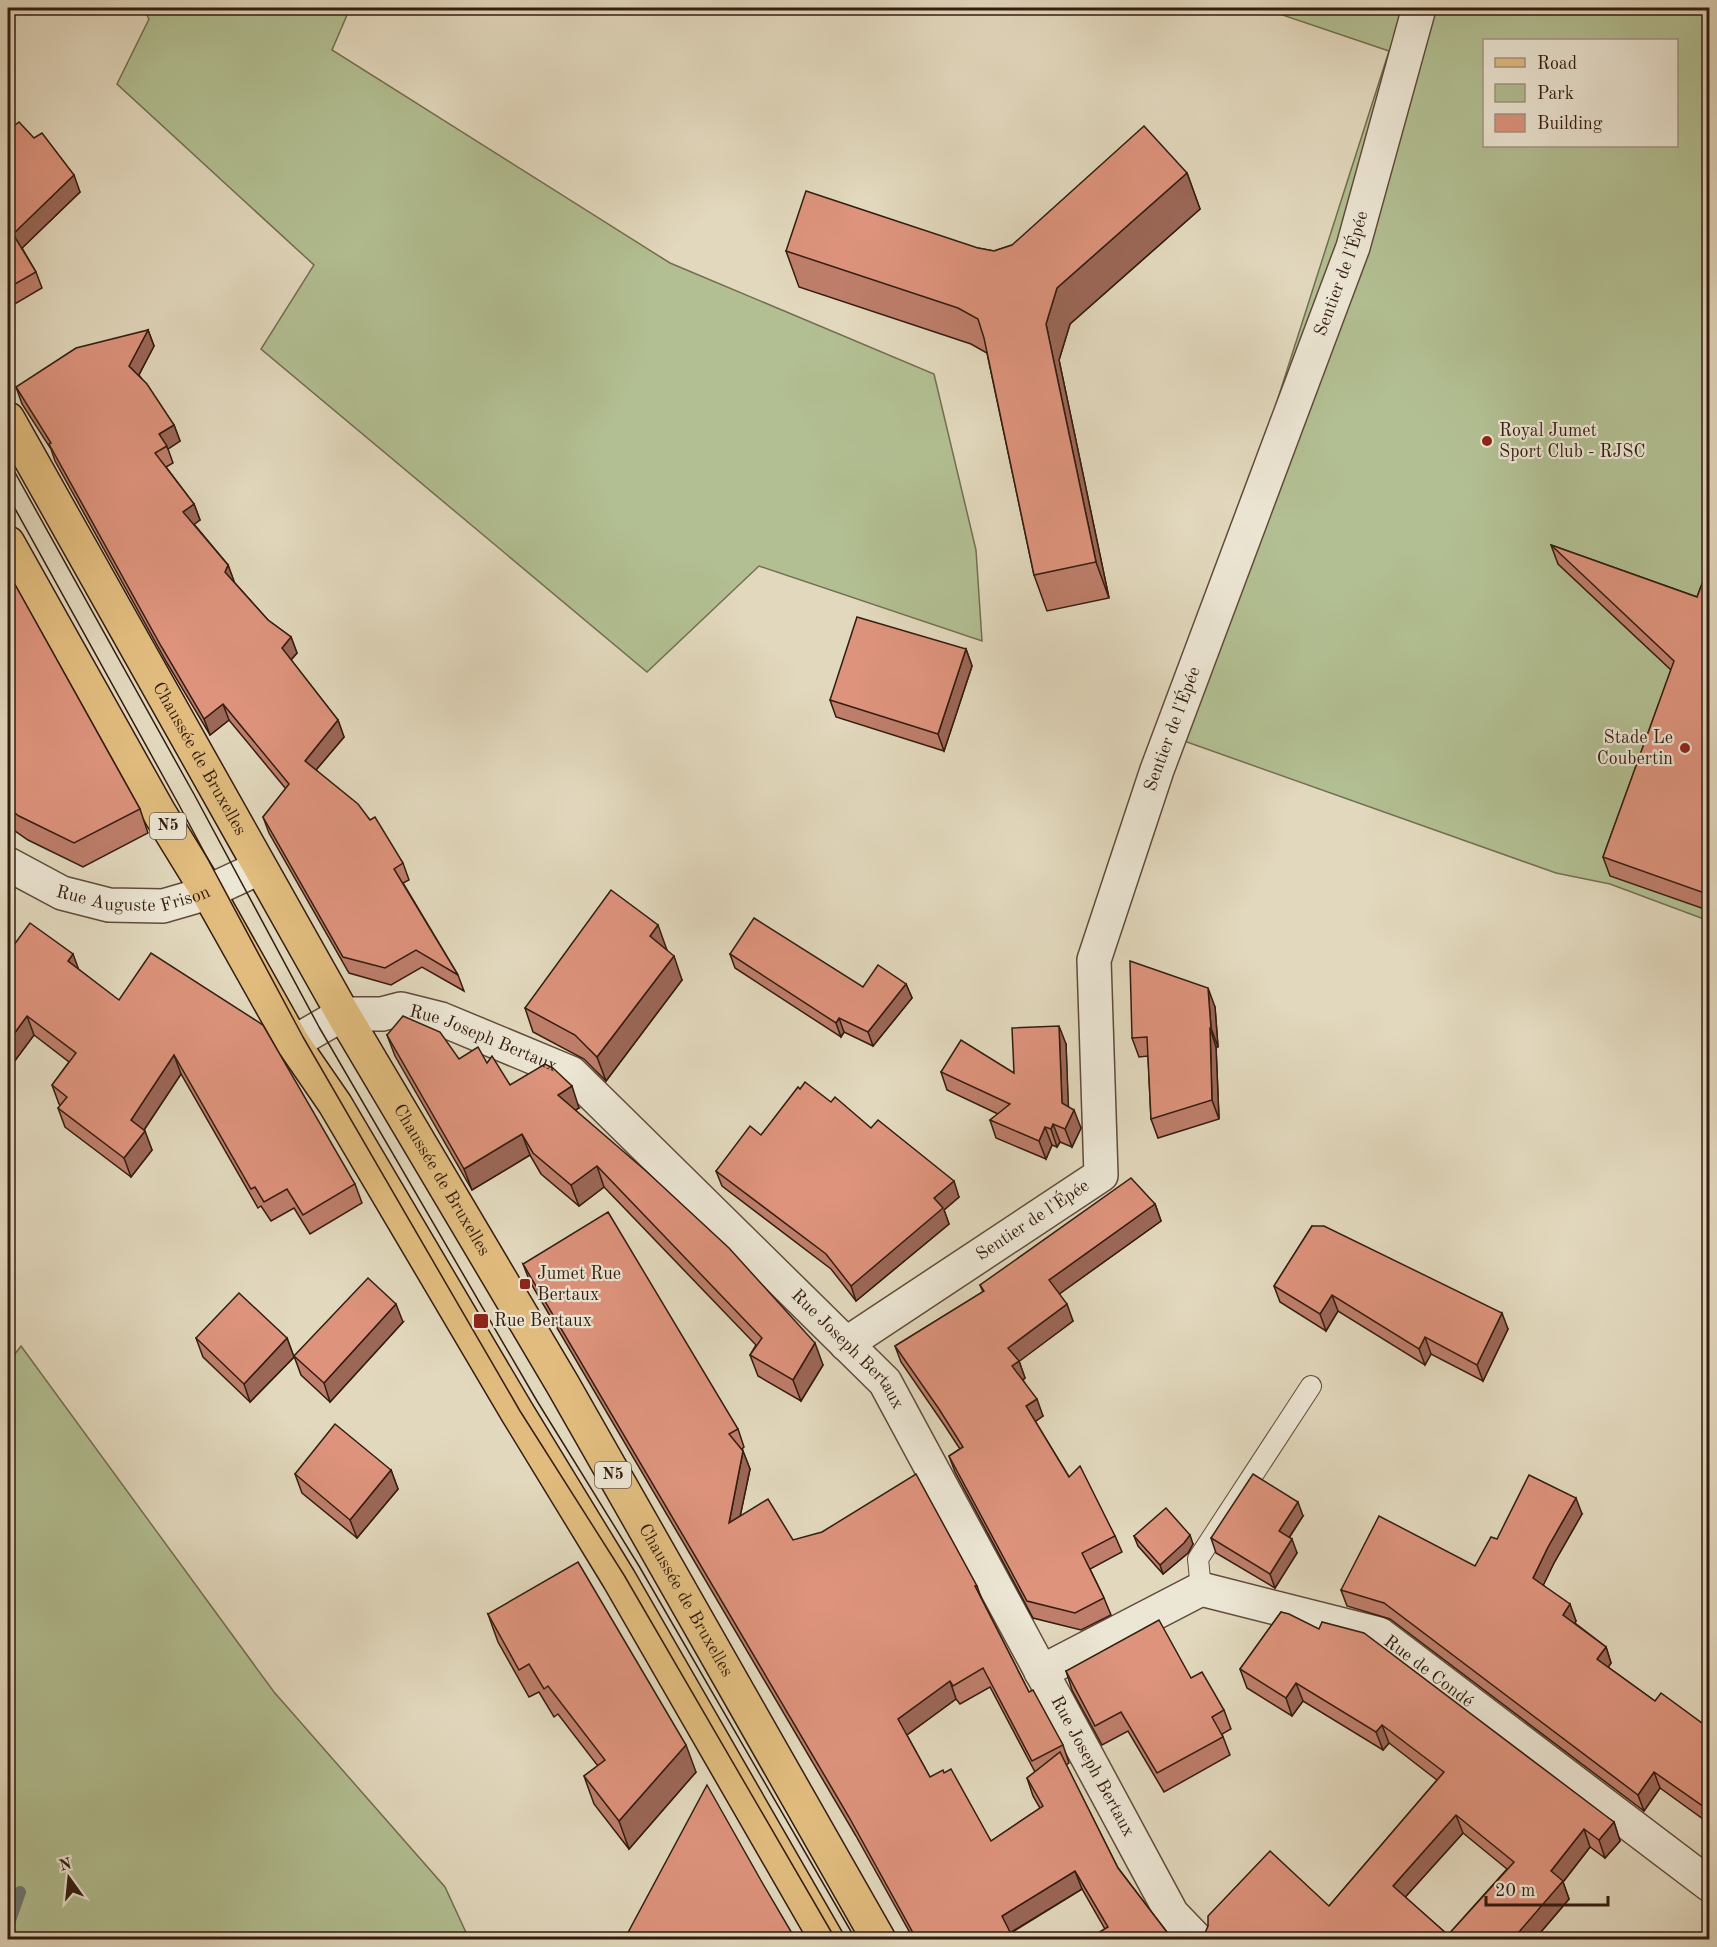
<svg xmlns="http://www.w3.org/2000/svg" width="1717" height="1947" font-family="'Old Standard TT',serif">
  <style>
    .green { fill: #b2bf92; stroke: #736e50; stroke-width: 1.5; fill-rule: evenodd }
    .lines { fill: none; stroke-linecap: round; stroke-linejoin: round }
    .stream { stroke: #6f7a75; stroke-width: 12 }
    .service-casing { stroke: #604b3a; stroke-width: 22 }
    .minor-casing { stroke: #604b3a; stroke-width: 36 }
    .primary-casing { stroke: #341c0f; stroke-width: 36 }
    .service { stroke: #ece6d4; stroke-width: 20 }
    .minor { stroke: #ece6d4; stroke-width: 33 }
    .primary { stroke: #e1bc7e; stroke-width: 33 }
    .tram { stroke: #341c0f; stroke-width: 1.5 }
    .wall { fill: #be7e6b; stroke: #341c0f; stroke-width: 1.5; fill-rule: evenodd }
    .shaded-wall { fill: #9b6757; stroke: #341c0f; stroke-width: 1.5 }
    .building { fill: #dd937c; stroke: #341c0f; stroke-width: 1.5; fill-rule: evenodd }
    .poi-dot { fill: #8f2418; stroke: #ece6d4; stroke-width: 2 }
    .labels { text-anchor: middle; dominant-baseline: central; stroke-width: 4.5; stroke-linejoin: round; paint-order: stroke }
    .shield { fill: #ece6d4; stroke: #6b594a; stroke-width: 1.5 }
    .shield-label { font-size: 16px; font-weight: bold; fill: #341c0f }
    .street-label { font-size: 18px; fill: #341c0f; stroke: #ece6d4 }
    .poi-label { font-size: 18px; fill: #341c0f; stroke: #ece6d4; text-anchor: start }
  </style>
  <rect width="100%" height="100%" fill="#e2d8bd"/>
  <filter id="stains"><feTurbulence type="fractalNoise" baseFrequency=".00333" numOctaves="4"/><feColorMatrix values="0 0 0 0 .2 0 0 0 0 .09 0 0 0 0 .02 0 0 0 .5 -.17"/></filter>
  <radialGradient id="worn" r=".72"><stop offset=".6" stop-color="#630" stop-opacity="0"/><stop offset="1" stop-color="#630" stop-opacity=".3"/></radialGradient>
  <g class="green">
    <path d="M143 8H350L332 50 670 263 934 374 976 550 982 641 759 566 647 672 261 349 314 265 117 84 149 19Z"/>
    <path d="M1262 8H1709V921L1610 884 1556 873 1170 736 1389 51ZM1484 40H1676V146H1484Z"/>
    <path d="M21 1346 274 1692 445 1887 469 1939H8V1363Z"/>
  </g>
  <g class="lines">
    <path class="stream" d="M8 1926 20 1892"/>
    <defs>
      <path id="service" d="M1201 1589 1198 1559 1311 1386"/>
      <g id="minor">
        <path id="s1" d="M8 864 62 893 109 905 163 906 201 895 259 868"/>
        <path id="s2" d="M293 1043 343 1014H382L401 1009 441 1019 571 1073 885 1382 1172 1914 1197 1940"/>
        <path id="s3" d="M846 1344 1101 1175 1094 960 1157 770 1353 247 1419 8"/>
        <path id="s4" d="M1041 1672 1201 1589 1379 1634 1710 1885"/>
      </g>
      <g id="primary">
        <path id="s5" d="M8 419 343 1014 563 1385 879 1940"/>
        <path d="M8 543 160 814 208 892 293 1043 335 1104 517 1412 619 1579 827 1940"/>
      </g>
    </defs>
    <use href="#service" class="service-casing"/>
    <use href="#minor" class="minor-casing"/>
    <use href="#primary" class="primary-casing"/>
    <use href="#service" class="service"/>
    <use href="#minor" class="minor"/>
    <use href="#primary" class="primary"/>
    <g class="tram">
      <path d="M8 460 195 796 319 1027 537 1401 639 1566 856 1940"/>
      <path d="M8 496 179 805 303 1037 520 1411 624 1575 836 1940"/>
    </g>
  </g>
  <g class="wall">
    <path d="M8 116 15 125 80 192 22 248 36 272 42 288 8 308Z"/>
    <path d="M1187 173 1200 209 1070 324 1059 360 1109 598 1047 611 1034 575 987 353 971 344 799 287 786 251 978 248 994 251 1012 245Z"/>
    <path d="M148 330 154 346 139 375 174 425 180 441 168 449 173 463 166 467 194 504 200 520 194 524 228 565 234 582 268 620 291 637 297 653 291 660 338 720 344 737 316 770 370 820 403 863 409 880 403 883 458 975 464 991 422 967 391 985 349 973 269 833 263 817 286 789 229 720 210 735 167 663 55 461 51 449 22 404 16 387Z"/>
    <path d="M1551 545 1697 597 1710 563V911L1610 876 1603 857 1671 670 1558 564Z"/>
    <path d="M8 572 140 809 148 833 83 867 28 840 8 826Z"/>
    <path d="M966 649 972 666 944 751 836 717 830 700Z"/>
    <path d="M667 950 682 980 606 1081 584 1059 533 1032 525 1008Z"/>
    <path d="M8 953 78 969 355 1184 362 1203 310 1234 294 1208 271 1221 261 1206 258 1208 181 1074 144 1130 152 1150 131 1177 65 1127 58 1108 61 1105 59 1104 52 1085 69 1062 34 1035 8 1070Z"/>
    <path d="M730 954 863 987 906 984 912 998 873 1046 844 1032 841 1037 735 968Z"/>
    <path d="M1215 1007 1218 1047H1216L1219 1119 1158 1138 1151 1119 1148 1056 1139 1057 1132 1038Z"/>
    <path d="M387 1035 459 1059 487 1063 510 1085 579 1108 575 1110 823 1365 801 1401 758 1376 750 1355 756 1345 604 1187 579 1206 541 1174 530 1155 472 1190 395 1056Z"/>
    <path d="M1066 1044 1068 1106 1081 1128 1072 1147 1060 1142 1057 1147 1052 1145 1046 1159 996 1138 990 1120 998 1114 947 1090 941 1072 1014 1073Z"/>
    <path d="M800 1089 871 1128 959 1197 944 1210 949 1224 856 1301 831 1269 722 1186 716 1171 761 1135Z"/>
    <path d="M1155 1204 1161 1221 1059 1294 1073 1321 1019 1361 1025 1378 1023 1380 1043 1416 1035 1421 1069 1477 1115 1536 1122 1552 1090 1569 1104 1598 1111 1615 1081 1630 1033 1618 955 1472 949 1456 960 1449 945 1426 901 1362 895 1346 983 1292 980 1285Z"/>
    <path d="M1312 1226 1508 1329 1483 1381 1431 1354 1425 1365 1338 1311 1326 1331 1280 1302 1274 1286Z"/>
    <path d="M523 1264 738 1429 744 1447 742 1449 750 1469 740 1516 793 1540 977 1586 982 1600 1029 1692 1063 1745 1069 1763 1066 1765 1118 1868 1173 1940 1105 1929 1082 1889 1011 1933 1014 1940H914L856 1836 530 1282ZM990 1687 1035 1772 1027 1778 1033 1796 1040 1808 991 1841 944 1773 930 1777 907 1735 956 1699 960 1704Z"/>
    <path d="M403 1322 330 1402 301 1375 294 1356Z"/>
    <path d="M196 1338H287L294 1357 250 1402 203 1357Z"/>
    <path d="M391 1470 398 1489 357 1538 302 1493 295 1474Z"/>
    <path d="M1582 1514 1554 1563 1543 1585 1576 1621 1575 1623 1606 1647 1611 1663 1608 1667 1655 1701 1710 1729V1824L1660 1788 1644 1811 1390 1619 1347 1606 1341 1590 1475 1566 1497 1539Z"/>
    <path d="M1303 1516 1289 1538 1297 1553 1275 1588 1216 1553 1211 1538Z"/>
    <path d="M1134 1536 1193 1544 1188 1553 1163 1574 1138 1546Z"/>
    <path d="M1281 1612 1614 1822 1620 1841 1605 1858 1590 1847 1563 1882 1569 1899 1534 1940H1196L1329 1906 1437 1780 1389 1743 1383 1750 1303 1701 1292 1716 1247 1688 1240 1669ZM1463 1833 1507 1869 1448 1935 1405 1897Z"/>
    <path d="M488 1614 696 1772 629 1849 594 1804 584 1776 598 1766 558 1714 554 1717 539 1692 529 1697 498 1642Z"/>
    <path d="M1066 1671 1191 1678 1224 1710 1231 1729 1222 1734 1230 1755 1164 1792 1128 1731 1102 1745 1072 1690Z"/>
  </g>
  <g class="shaded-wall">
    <path d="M1187 173 1200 209 1070 324 1059 360 1109 598 1096 562 1046 324 1057 288Z"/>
    <path d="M74 175 80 192 19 251 13 234Z"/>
    <path d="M148 330 154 346 135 382 129 366Z"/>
    <path d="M174 425 180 441 168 449 159 434Z"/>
    <path d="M194 504 200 520 189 528 183 512Z"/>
    <path d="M228 565 234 581 231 588 225 572Z"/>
    <path d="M291 637 297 653 287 664 282 648Z"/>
    <path d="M966 649 972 666 944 751 938 734Z"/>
    <path d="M223 704 229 720 210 735 204 719Z"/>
    <path d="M338 720 344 737 310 777 305 761Z"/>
    <path d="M658 925 667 950 659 960 650 936Z"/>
    <path d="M73 954 80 973 68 961Z"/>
    <path d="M674 956 682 980 606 1081 597 1057Z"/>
    <path d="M906 984 912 998 873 1046 868 1032Z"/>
    <path d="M1208 988 1215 1007 1218 1047 1211 1028Z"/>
    <path d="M27 1016 34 1035 8 1070V1042Z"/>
    <path d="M839 1018 844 1032 841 1037 836 1023Z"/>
    <path d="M1059 1026 1066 1044 1069 1121 1062 1103Z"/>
    <path d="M1210 1028 1216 1047 1219 1119 1212 1100Z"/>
    <path d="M174 1055 181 1074 138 1139 131 1120Z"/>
    <path d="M572 1086 579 1108 566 1116 558 1095Z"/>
    <path d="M1074 1110 1081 1128 1072 1147 1065 1129Z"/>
    <path d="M1053 1124 1060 1142 1057 1147 1051 1129Z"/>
    <path d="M1045 1127 1052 1145 1046 1159 1039 1141Z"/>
    <path d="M145 1131 152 1150 131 1177 124 1158Z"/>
    <path d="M522 1134 530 1155 472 1190 464 1169Z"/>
    <path d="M597 1166 604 1187 579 1206 571 1185Z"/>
    <path d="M954 1181 959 1197 944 1210 949 1224 856 1301 851 1286 934 1198Z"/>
    <path d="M1155 1204 1161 1221 1055 1297 1049 1280Z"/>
    <path d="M1332 1295 1338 1311 1326 1331 1320 1314Z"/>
    <path d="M396 1304 403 1322 330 1402 324 1383Z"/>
    <path d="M1067 1304 1073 1321 1017 1363 1019 1361 1025 1378 1018 1383 1012 1366 1008 1348Z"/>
    <path d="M1502 1313 1508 1329 1483 1381 1477 1365Z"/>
    <path d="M1425 1337 1431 1354 1425 1365 1419 1349Z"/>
    <path d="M287 1338 294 1357 250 1402 244 1384Z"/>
    <path d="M815 1343 823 1365 801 1401 793 1380Z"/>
    <path d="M1037 1399 1043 1416 1033 1423 1026 1406Z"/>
    <path d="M743 1451 750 1469 735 1541 729 1523Z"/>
    <path d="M391 1470 398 1489 357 1538 350 1520Z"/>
    <path d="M1576 1498 1582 1514 1554 1563 1539 1594 1533 1578 1548 1547Z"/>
    <path d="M1298 1502 1303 1516 1284 1545 1279 1531Z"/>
    <path d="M1190 1535 1193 1544 1188 1553 1163 1574 1160 1565Z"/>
    <path d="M1292 1539 1297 1553 1275 1588 1270 1574Z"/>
    <path d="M1570 1604 1576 1621 1569 1631 1563 1615Z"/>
    <path d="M1606 1647 1611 1663 1603 1675 1597 1659Z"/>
    <path d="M950 1681 956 1699 904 1737 898 1719Z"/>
    <path d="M1296 1683 1303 1701 1292 1716 1286 1698Z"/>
    <path d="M1382 1725 1389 1743 1383 1750 1376 1732Z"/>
    <path d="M686 1745 696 1772 629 1849 619 1821Z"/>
    <path d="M1654 1772 1660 1788 1644 1811 1638 1795Z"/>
    <path d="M1456 1815 1463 1833 1399 1904 1393 1886Z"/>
    <path d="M1614 1822 1620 1841 1605 1858 1599 1840Z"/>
    <path d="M1584 1829 1590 1847 1563 1882 1569 1899 1534 1940H1512L1551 1871Z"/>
    <path d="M1075 1871 1082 1889 1008 1934 1002 1916Z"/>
  </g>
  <g class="building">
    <path d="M8 116 15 125 19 122 34 138 42 133 74 175 13 234 36 272 8 288Z"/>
    <path d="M1144 126 1187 173 1057 288 1046 324 1096 562 1034 575 984 338 978 319 958 308 786 251 806 191 978 248 994 251 1012 245Z"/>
    <path d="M148 330 129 366 147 384 174 425 159 434 167 446 155 453 194 504 183 512 228 565 225 572 268 620 291 637 282 648 338 720 305 761 358 804 370 820 375 817 403 863 394 869 458 975 416 950 385 968 343 957 263 817 289 784 223 704 204 719 161 646 49 444 51 443 16 387 76 348Z"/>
    <path d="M1551 545 1697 597 1710 563V895L1603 857 1674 661Z"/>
    <path d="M8 572 140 809 74 843 19 816 8 808Z"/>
    <path d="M857 617 966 649 938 734 830 700Z"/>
    <path d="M611 890 658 925 650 936 674 956 597 1057 575 1035 525 1008Z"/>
    <path d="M754 918 863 987 878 965 906 984 868 1032 839 1018 836 1023 730 954Z"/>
    <path d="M30 923 73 954 68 961 119 1000 151 953 263 1025 355 1184 303 1215 287 1189 264 1202 255 1187 251 1189 174 1055 131 1120 145 1131 124 1158 58 1108 67 1097 52 1085 76 1053 27 1016 8 1042V953Z"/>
    <path d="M1130 961 1208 988 1211 1028H1210L1212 1100 1151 1119 1147 1037 1132 1038Z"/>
    <path d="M403 1016 440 1032 459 1059 478 1047 487 1063 492 1056 510 1085 545 1064 553 1068 572 1086 558 1095 646 1171 729 1248 815 1343 793 1380 750 1355 762 1338 597 1166 571 1185 533 1153 522 1134 464 1169 387 1035Z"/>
    <path d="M1059 1026 1062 1103 1074 1110 1065 1129 1053 1124 1051 1129 1045 1127 1039 1141 990 1120 1010 1104 941 1072 961 1040 1014 1073 1012 1028Z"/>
    <path d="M805 1082 831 1102 835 1097 871 1128 878 1120 954 1181 934 1198 943 1208 851 1286 826 1254 716 1171 750 1126 761 1135 798 1087 800 1089Z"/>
    <path d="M1131 1178 1155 1204 1049 1280 1067 1304 1008 1348 1019 1361 1012 1366 1037 1399 1026 1406 1069 1477 1080 1466 1115 1536 1082 1553 1104 1598 1075 1613 1027 1601 949 1456 963 1447 939 1409 895 1346 984 1291 980 1285Z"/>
    <path d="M608 1212 738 1429 729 1434 743 1451 729 1523 768 1499 793 1540 822 1532 916 1474 977 1586H975L1029 1692 1033 1690 1063 1745 1032 1761 983 1668 953 1686 950 1681 898 1719 930 1777 943 1770 944 1773 951 1769 991 1841 1043 1806 1027 1778 1060 1752 1118 1868 1173 1940H1086L1108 1927 1075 1871 1002 1916 1014 1940H917L849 1817 523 1264Z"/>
    <path d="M1312 1226H1324L1502 1313 1477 1365 1425 1337 1419 1349 1332 1295 1320 1314 1274 1286Z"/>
    <path d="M368 1278 396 1304 324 1383 294 1356Z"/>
    <path d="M239 1293 287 1338 244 1384 196 1338Z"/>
    <path d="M335 1424 391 1470 350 1520 295 1474Z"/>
    <path d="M1253 1474 1298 1502 1279 1531 1292 1539 1270 1574 1211 1538Z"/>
    <path d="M1529 1475 1576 1498 1548 1547 1533 1578 1570 1604 1563 1615 1606 1647 1597 1659 1655 1701 1661 1693 1710 1729V1811L1654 1772 1638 1795 1384 1603 1341 1590 1379 1516 1475 1566 1491 1537 1497 1539Z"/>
    <path d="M1166 1508 1190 1535 1184 1543 1160 1565 1134 1536Z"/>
    <path d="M578 1562 686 1745 619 1821 584 1776 605 1760 548 1686 544 1689 529 1664 519 1670 488 1614Z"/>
    <path d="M1281 1612 1289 1614 1319 1629 1322 1622 1364 1633 1614 1822 1599 1840 1584 1829 1551 1871 1563 1881 1512 1940H1196L1204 1935 1208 1926V1916L1270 1851 1329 1906 1444 1772 1382 1725 1376 1732 1296 1683 1286 1698 1240 1669ZM1456 1815 1514 1862 1448 1935 1393 1886Z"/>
    <path d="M1159 1620 1191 1678 1202 1672 1224 1710 1212 1717 1223 1737 1157 1773 1121 1712 1095 1726 1066 1671Z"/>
    <path d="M707 1785 763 1884 796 1940H624Z"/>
  </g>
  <g class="poi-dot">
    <circle cx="1487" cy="441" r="6"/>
    <circle cx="1685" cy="748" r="6"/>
    <rect x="519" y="1278" width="12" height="12" rx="3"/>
    <rect x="473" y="1313" width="16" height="16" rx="3"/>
  </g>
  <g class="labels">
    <g class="shield">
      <rect x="150" y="813" width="36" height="26" rx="4.5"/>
      <rect x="595" y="1462" width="36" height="26" rx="4.5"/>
    </g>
    <g class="shield-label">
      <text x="168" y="826">N5</text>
      <text x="613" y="1475">N5</text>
    </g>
    <g class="street-label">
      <text stroke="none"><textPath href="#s3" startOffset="1251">Sentier de l'Épée</textPath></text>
      <text stroke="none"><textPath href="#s3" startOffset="765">Sentier de l'Épée</textPath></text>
      <text stroke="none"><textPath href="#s5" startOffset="390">Chaussée de Bruxelles</textPath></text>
      <text stroke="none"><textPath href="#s1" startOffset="134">Rue Auguste Frison</textPath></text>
      <text stroke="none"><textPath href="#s2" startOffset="204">Rue Joseph Bertaux</textPath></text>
      <text stroke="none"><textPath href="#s5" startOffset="876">Chaussée de Bruxelles</textPath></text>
      <text stroke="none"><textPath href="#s3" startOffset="224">Sentier de l'Épée</textPath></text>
      <text stroke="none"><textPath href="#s2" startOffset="690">Rue Joseph Bertaux</textPath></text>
      <text stroke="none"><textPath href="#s5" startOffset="1362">Chaussée de Bruxelles</textPath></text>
      <text stroke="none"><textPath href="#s4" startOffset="426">Rue de Condé</textPath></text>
      <text stroke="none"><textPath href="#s2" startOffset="1176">Rue Joseph Bertaux</textPath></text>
    </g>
    <g class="poi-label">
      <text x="1499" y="431">Royal Jumet<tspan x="1499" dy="21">Sport Club - RJSC</tspan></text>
      <text x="1673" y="738" text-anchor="end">Stade Le<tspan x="1673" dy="21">Coubertin</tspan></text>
      <text x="537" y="1274">Jumet Rue<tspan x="537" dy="21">Bertaux</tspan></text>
      <text x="494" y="1321">Rue Bertaux</text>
    </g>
  </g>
  <rect width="1717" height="1947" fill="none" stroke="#e2d8bd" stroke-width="30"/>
  <rect x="9" y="9" width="1699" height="1929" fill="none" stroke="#341c0f" stroke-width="3"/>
  <rect x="15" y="15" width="1687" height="1917" fill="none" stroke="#341c0f" stroke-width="1.5"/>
  <rect x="1483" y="39" width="195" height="108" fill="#ece6d4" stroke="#a29585" stroke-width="1.5"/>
  <rect x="1495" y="58" width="30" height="9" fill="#e1bc7e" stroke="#a29585" stroke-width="1.5"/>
  <text x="1537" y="69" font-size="18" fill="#341c0f">Road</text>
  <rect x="1495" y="84" width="30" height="18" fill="#b2bf92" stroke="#a29585" stroke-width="1.5"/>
  <text x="1537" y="99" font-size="18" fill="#341c0f">Park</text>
  <rect x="1495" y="114" width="30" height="18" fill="#dd937c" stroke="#a29585" stroke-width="1.5"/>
  <text x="1537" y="129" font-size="18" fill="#341c0f">Building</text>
  <g transform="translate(69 1878) rotate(345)" stroke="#ece6d4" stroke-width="4.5" paint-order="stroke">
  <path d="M0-4.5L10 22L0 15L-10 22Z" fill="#341c0f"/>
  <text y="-9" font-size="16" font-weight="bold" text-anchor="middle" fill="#341c0f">N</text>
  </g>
  <path d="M1486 1896v9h122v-9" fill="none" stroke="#341c0f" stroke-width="3"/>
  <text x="1495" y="1896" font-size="18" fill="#341c0f" stroke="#ece6d4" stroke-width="4.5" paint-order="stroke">20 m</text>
  <rect width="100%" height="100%" filter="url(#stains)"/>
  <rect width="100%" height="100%" fill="url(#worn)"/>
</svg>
